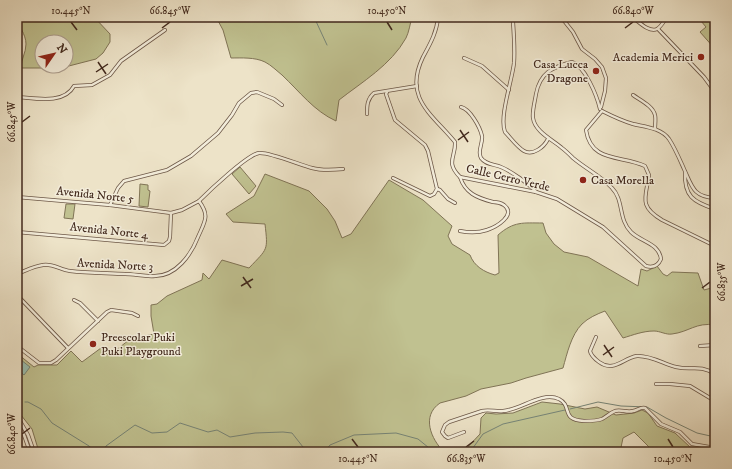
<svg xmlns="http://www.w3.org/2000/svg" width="732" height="469" font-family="'IM FELL DW Pica',serif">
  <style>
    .green { fill: #c0c190; stroke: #807456; fill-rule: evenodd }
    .water { fill: #9abfb0; stroke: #768375 }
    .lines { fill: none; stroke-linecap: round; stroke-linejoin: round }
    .stream { stroke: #768375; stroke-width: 1 }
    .street-casing { stroke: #6c5747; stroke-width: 4 }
    .street { stroke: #f3eddb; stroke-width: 2.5 }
    .ticks { fill: none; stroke: #41281c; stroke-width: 1.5 }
    .poi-dot { fill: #8f2418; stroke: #f3eddb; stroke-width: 1.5 }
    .labels { text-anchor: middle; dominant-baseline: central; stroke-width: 3; stroke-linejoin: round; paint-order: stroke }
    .poi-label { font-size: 12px; fill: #41281c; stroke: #f3eddb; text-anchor: end }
    .street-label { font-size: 12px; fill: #41281c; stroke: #f3eddb }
    .neatline { fill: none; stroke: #41281c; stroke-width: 1.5 }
    .ticks-label { font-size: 10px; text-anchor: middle; fill: #41281c }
  </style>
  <rect width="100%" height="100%" fill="#ede3c8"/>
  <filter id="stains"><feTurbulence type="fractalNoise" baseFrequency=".005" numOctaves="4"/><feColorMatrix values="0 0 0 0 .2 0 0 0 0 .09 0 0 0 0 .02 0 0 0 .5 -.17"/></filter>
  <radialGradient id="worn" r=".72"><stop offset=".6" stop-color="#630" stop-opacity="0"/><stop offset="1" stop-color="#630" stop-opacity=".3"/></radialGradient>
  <g class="green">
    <path d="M17 17H94L110 34V42L103 53 96 59 61 68H21C21 59 26 53 26 44 26 34 18 26 17 17ZM42 42H66V66H42Z"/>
    <path d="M216 17H412C410 24 409 32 406 38 391 65 362 82 339 100L336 121C314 111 300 92 282 75 277 71 271 65 265 62 255 57 241 58 231 58L223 30Z"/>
    <path d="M705 17H715V49L700 32 706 27 701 21Z"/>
    <path d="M240 167 256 186 249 194 232 174Z"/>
    <path d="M265 174 309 191 327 209 335 221 342 238 351 234 389 180 423 200 452 226 448 236 452 244 470 255C474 266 484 272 495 275L499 273 498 235C514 221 523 223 543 223L546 233 554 244 564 252 588 257 638 286 641 269 647 271 657 266 663 274 667 276 672 272 698 273 704 290 715 287V325C696 322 689 332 672 334 666 335 660 331 654 331 643 331 633 335 623 338L605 311C597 314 588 318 582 324 571 335 567 354 563 368L526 378 511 383 481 389 466 396 440 403C421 416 431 439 444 452H383L374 448 373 452H39L32 429 17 410V358L19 355 34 367 38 365H57L71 351 82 362 101 348 109 356 130 339 154 334 151 316V305L157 304 167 296 202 280 203 273 209 279 222 260 249 268C268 248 268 251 265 224L233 222 226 214 254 196Z"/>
    <path d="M140 184 148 185V190L150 191 148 207 139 206Z"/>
    <path d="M66 204H75L73 219 64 218Z"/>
    <path d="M542 402 560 404 585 409 597 407 616 415 634 413 642 410 648 413 657 426 675 433 690 447 699 452H654L634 432 623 438 620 452H451L465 450 480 434 481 418 486 413 496 414 513 413Z"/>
  </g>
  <path class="water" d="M21 360 30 367 24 375 17 369V365Z"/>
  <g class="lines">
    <g class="stream">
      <path d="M314 17 327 45"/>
      <path d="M25 402H28L41 409 52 423 89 446 96 452"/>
      <path d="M570 409 598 402 621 406 647 407 666 418 697 433 715 437"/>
      <path d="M103 452 106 446 135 425 152 433 167 432 180 423 208 432 217 430 230 437 255 433 283 432 292 433 303 447 309 452"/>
      <path d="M324 452 330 445 354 435 396 433 418 439 434 452"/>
      <path d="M470 452 483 434 503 424 565 410"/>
    </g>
    <defs>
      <g id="street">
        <path d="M438 17C437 32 430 44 423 57 403 98 432 114 455 142 456 157 445 162 460 177L536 192 557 199 603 227 646 266C653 268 658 266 661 259 659 243 641 242 631 232 618 219 624 200 612 188 601 176 586 169 573 158 570 155 566 151 562 148 553 140 535 132 533 118 532 111 535 101 536 94 540 73 552 67 572 62 585 66 597 96 600 109"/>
        <path d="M511 17 513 22C514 36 515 50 514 63 512 81 499 117 505 132 510 137 517 147 524 151 533 156 544 147 548 139"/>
        <path d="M561 17 573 32 582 49 595 59 602 67 606 78 605 91 601 107"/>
        <path d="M632 17C638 21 649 33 657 29 661 27 664 21 667 17"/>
        <path d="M658 29 704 77 715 92"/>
        <path d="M464 58 482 66 509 90"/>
        <path d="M387 92 386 94 395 120 425 145 428 151 437 189 434 194 430 196 393 178"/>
        <path d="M633 95C640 100 653 106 655 115 656 119 655 124 655 129"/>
        <path d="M17 97C34 98 64 105 74 86L92 85 110 75 121 61 165 30"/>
        <path d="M461 107C470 109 480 127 482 136 483 144 477 151 481 158 486 165 494 164 501 167 509 170 531 185 536 192"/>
        <path d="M602 111 586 130C591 163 621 155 645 166L649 175C646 197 638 206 662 220L715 246"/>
        <path d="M602 111C612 116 622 121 633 124 646 127 661 128 669 139 675 148 680 160 684 169 692 186 693 197 715 198"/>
        <path d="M367 114C367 106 367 99 374 93L417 86"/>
        <path d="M685 172C684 196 693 202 715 209"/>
        <path d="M437 189 440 190 448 199 455 203"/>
        <path d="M17 197 110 205 171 213 182 210 199 201C210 216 205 221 198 237 191 255 176 276 155 276 145 277 135 274 125 274 106 273 88 273 70 271 61 270 52 263 43 265 34 266 25 271 17 274"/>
        <path d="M199 201C209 191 247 155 259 153 270 152 300 165 312 168 323 171 333 170 343 169"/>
        <path d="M110 205 118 188 124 181 167 170 191 156 218 133 232 115 239 103 251 93 257 92 274 99 282 105"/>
        <path d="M460 231C470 233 478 233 487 230 496 227 517 215 504 205 501 203 497 202 493 202 477 198 465 193 460 177"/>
        <path d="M17 232 164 245 169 241 170 237 171 213"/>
        <path d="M17 295 68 348"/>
        <path d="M74 300 80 303 98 321"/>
        <path d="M596 337 590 351C591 356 595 359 599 362 614 373 623 358 637 356 650 355 664 364 676 367 692 371 699 364 715 374"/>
        <path d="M17 346 39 363H51L56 360 107 312 111 310 132 313 138 316"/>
        <path d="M700 346 715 345"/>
        <path d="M656 384H670L690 386 715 401"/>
        <path d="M17 416 28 435 34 452"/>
        <path d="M17 424 24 435 30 452"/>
        <path d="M464 432 448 438 445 436 442 432 445 425 449 422 482 411C489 409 496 412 503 411 520 410 542 391 559 399 573 406 560 420 584 421 590 421 597 421 602 419 606 417 610 413 615 411 621 409 627 413 633 411 638 410 640 407 645 408L661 424 680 432 692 444 715 448"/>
      </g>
    </defs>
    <use href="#street" class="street-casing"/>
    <use href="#street" class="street"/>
  </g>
  <path class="ticks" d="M71 22 77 30M387 22 392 30M162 28 170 22M625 28 633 22M98 62 106 74M96 72 108 64M22 122 30 116M460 130 468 142M458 140 469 132M243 277 251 288M241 286 253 279M702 288 710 282M604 345 612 357M603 355 614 347M22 434 30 428M352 439 358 447M668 439 673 447M466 447 474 441"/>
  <g class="poi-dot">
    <circle cx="701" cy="57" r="4"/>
    <circle cx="596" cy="71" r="4"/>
    <circle cx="583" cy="180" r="4"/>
    <circle cx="93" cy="344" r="4"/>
  </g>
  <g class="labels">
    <g class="poi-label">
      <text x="693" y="57">Academia Merici</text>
      <text x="588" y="64">Casa Lucca<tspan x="588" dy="14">Dragone</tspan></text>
      <text x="591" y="180" text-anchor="start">Casa Morella</text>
      <text x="101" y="337" text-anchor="start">Preescolar Puki<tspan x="101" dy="14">Puki Playground</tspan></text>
    </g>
    <g class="street-label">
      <text transform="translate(508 178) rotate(13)">Calle Cerro Verde</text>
      <text transform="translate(95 195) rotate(6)">Avenida Norte 5</text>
      <text transform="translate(109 231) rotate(6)">Avenida Norte 4</text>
      <text transform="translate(115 265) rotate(3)">Avenida Norte 3</text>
    </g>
  </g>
  <rect width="732" height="469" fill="none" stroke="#ede3c8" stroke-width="44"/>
  <g transform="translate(54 54) rotate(56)"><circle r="19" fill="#f3eddb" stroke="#ac9e8f"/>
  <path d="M0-3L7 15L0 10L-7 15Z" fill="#8f2418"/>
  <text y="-6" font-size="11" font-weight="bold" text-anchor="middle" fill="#41281c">N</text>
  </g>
  <rect x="22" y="22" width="688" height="425" class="neatline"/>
  <g class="ticks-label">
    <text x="71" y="14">10.445°N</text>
    <text x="170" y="14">66.845°W</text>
    <text x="387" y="14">10.450°N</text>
    <text x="633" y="14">66.840°W</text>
    <text transform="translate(11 122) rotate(-90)" y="4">66.845°W</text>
    <text transform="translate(721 282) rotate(-90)" y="4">66.835°W</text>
    <text transform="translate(11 434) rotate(-90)" y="4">66.840°W</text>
    <text x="358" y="462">10.445°N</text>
    <text x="466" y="462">66.835°W</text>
    <text x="673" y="462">10.450°N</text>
  </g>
  <rect width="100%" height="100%" filter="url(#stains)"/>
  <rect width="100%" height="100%" fill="url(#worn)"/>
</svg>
